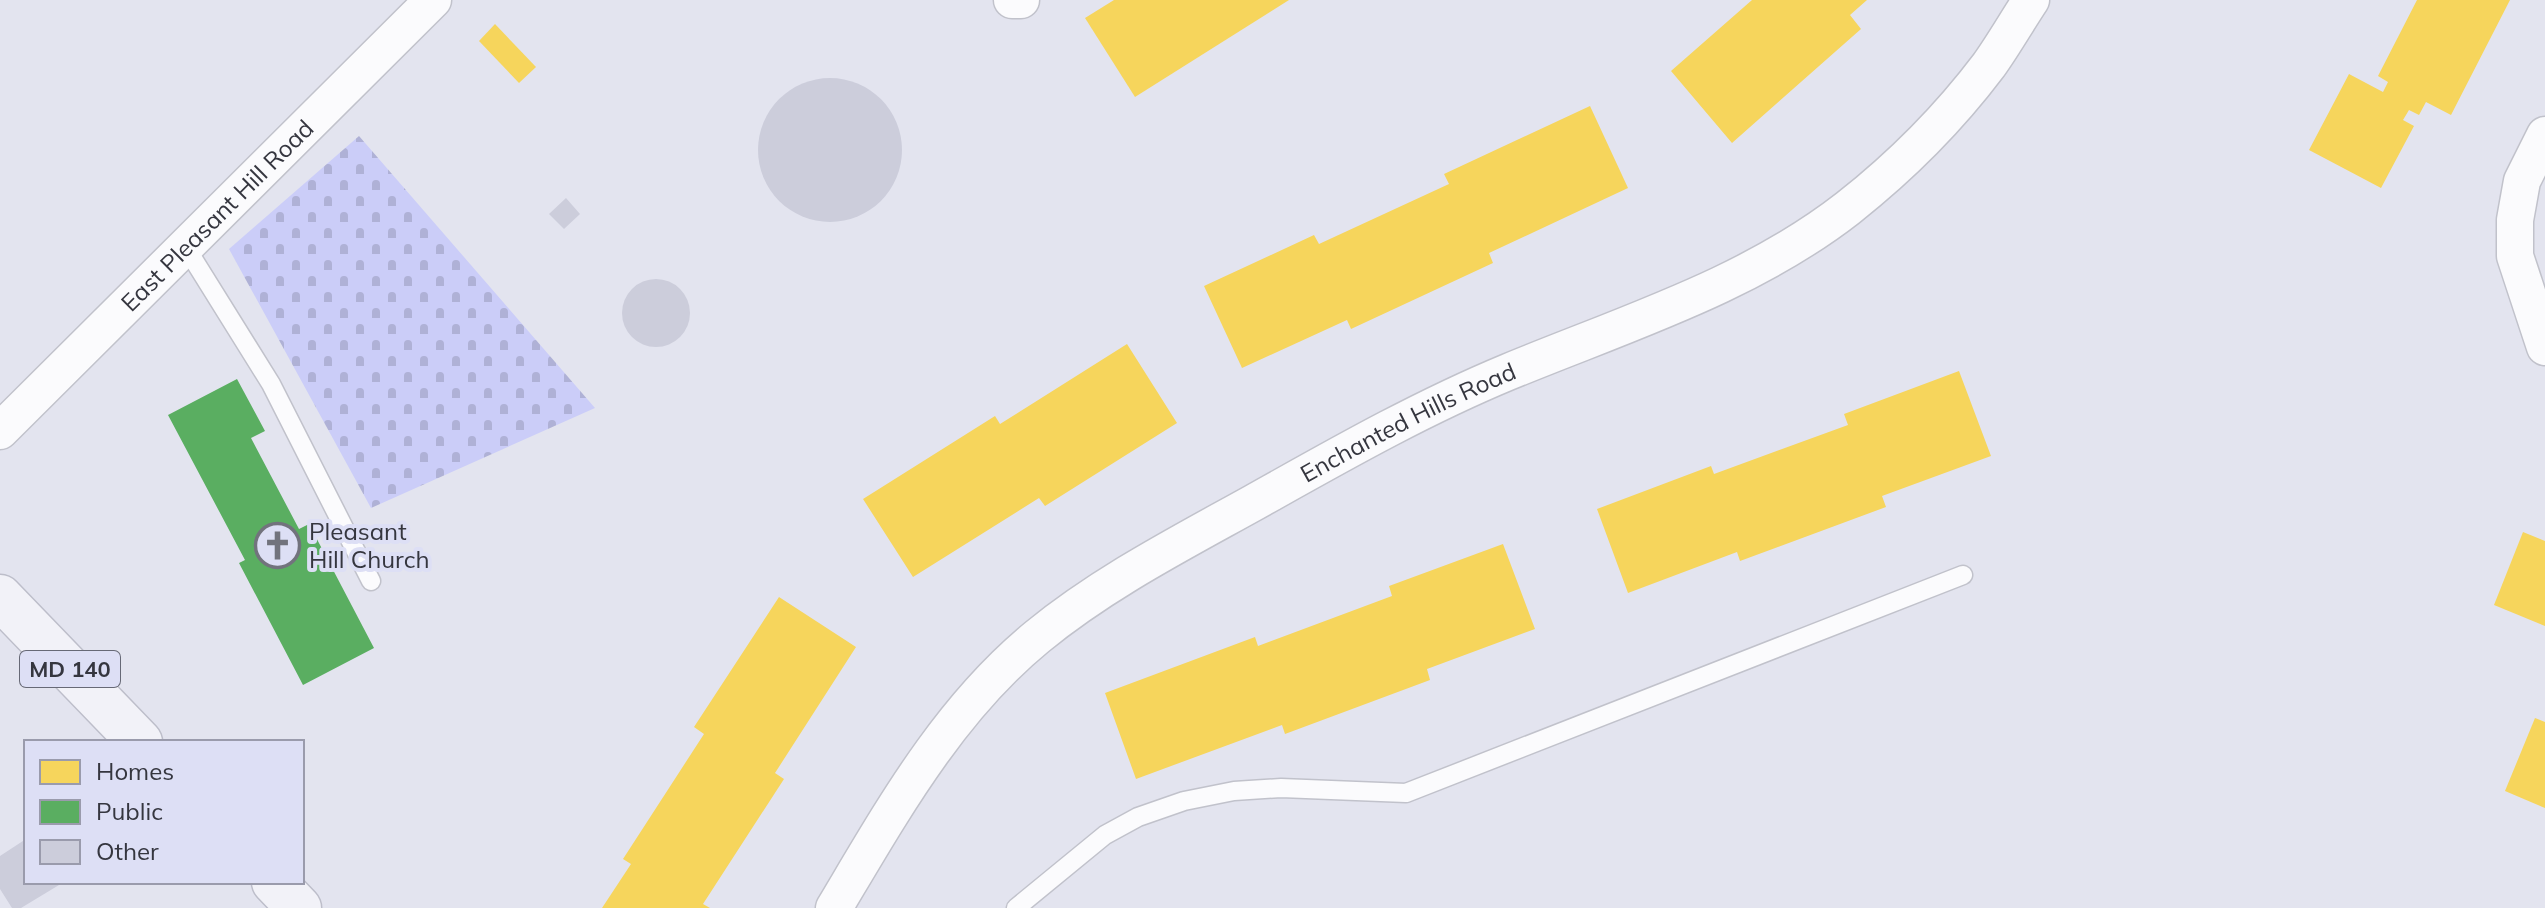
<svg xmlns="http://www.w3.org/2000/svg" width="2545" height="908" font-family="Mulish,sans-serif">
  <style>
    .cemetery { fill: url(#cemetery-stones) }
    .homes { fill: #f6d55c }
    .public { fill: #5aae61 }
    .building { fill: #cccddb }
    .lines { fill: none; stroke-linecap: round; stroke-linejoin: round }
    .lane-casing { stroke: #c1c2cb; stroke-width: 21 }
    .street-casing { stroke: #c1c2cb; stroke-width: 39 }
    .primary-casing { stroke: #bdbeca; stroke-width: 47 }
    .lane { stroke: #fbfbfd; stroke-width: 18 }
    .street { stroke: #fbfbfd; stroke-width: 36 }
    .primary { stroke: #f2f2f8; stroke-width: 44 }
    .labels { text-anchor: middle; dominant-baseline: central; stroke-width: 8; stroke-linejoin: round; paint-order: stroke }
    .shield { fill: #dddff5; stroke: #676976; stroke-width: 2 }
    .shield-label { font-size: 22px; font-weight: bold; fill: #35363f }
    .street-label { font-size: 24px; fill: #35363f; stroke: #dddff5 }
    .poi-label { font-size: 24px; fill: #35363f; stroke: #dddff5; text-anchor: start }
  </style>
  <defs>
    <pattern id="cemetery-stones" width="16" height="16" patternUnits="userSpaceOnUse" patternTransform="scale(2)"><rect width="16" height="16" fill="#cbcdf8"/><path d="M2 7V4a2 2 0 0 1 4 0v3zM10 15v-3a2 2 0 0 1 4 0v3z" fill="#afb1d6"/></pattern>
  </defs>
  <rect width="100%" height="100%" fill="#e3e4ef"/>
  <path class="cemetery" d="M359 136 595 408 371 508 229 249Z"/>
  <g class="homes">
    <path d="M1114 0H1289L1135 97 1085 18Z"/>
    <path d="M1752 0H1867L1850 15 1861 29 1732 143 1671 71Z"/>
    <path d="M2417 0H2510L2451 115 2426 102 2419 115 2409 110 2403 120 2414 126 2381 188 2309 150 2349 74 2383 92 2388 82 2378 76Z"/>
    <path d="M495 24 536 67 519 83 479 41Z"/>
    <path d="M1590 106 1628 188 1489 253 1493 263 1351 329 1347 320 1242 368 1204 286 1314 235 1319 244 1449 184 1444 174Z"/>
    <path d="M1127 344 1177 423 1045 506 1039 498 913 577 863 499 995 416 1000 424Z"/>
    <path d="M1959 371 1991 456 1882 496 1886 507 1740 561 1737 552 1628 593 1597 509 1711 466 1714 474 1848 425 1844 414Z"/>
    <path d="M2523 532 2545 541V626L2494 605Z"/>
    <path d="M1503 544 1535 629 1427 669 1430 680 1285 734 1282 725 1136 779 1105 693 1255 637 1258 646 1392 596 1389 586Z"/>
    <path d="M779 597 856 647 775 773 784 779 703 904 710 908H602L631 864 623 859 704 734 694 727Z"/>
    <path d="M2535 718 2545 722V808L2505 791Z"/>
  </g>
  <path class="public" d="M237 379 265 431 251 438 299 529 309 524 374 648 303 685 239 563 245 560 168 415Z"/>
  <g class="building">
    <circle cx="830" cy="150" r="72"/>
    <path d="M566 198 580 214 564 229 549 214Z"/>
    <circle cx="656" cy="313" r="34"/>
    <path d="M26 839V882H57L59 885 21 908H12L0 889V856Z"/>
  </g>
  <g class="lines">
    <defs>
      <g id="lane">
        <path d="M185 246 271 384 371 581"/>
        <path d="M1016 908 1105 835 1138 817 1184 801 1234 791 1281 788 1406 793 1963 575"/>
      </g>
      <g id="street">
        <path d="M1012 0H1021"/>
        <path d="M2545 135 2522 181 2515 220V256L2545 347"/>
        <path id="s1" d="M0 431 433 0"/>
        <path id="s2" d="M834 908C892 811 948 710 1037 637 1103 583 1179 544 1253 503 1337 456 1419 409 1508 372 1624 324 1748 286 1848 208 1900 167 1949 118 1989 65 2004 44 2017 21 2031 0"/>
      </g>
      <g id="primary">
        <path d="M0 597 140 742"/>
        <path d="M274 882 299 908"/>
      </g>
    </defs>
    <use href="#lane" class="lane-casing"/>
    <use href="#street" class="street-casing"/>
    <use href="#primary" class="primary-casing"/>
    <use href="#lane" class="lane"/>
    <use href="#street" class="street"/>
    <use href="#primary" class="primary"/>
  </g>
  <defs>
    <symbol id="church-ring" viewBox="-11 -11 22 22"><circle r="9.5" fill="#dddff5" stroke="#72737d" stroke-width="1.5"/><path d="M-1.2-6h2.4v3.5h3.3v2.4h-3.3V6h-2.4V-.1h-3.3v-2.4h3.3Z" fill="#72737d"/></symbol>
  </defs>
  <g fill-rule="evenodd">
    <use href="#church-ring" x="252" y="520" width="51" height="51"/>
  </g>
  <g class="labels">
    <rect class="shield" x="20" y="651" width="100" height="36" rx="6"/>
    <g class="shield-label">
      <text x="70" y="669">MD 140</text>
    </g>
    <g class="street-label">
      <text stroke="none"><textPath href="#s1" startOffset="306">East Pleasant Hill Road</textPath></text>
      <text stroke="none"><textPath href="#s2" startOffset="770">Enchanted Hills Road</textPath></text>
    </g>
    <g class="poi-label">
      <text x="309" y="531">Pleasant<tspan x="309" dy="28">Hill Church</tspan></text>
    </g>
  </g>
  <rect x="24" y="740" width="280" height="144" fill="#dddff5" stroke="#9a9bac" stroke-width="2"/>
  <rect x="40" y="760" width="40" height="24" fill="#f6d55c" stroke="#9a9bac" stroke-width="2"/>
  <text x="96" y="780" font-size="24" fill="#35363f">Homes</text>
  <rect x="40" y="800" width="40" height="24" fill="#5aae61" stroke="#9a9bac" stroke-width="2"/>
  <text x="96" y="820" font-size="24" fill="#35363f">Public</text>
  <rect x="40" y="840" width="40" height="24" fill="#cccddb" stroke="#9a9bac" stroke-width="2"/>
  <text x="96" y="860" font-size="24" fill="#35363f">Other</text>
</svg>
